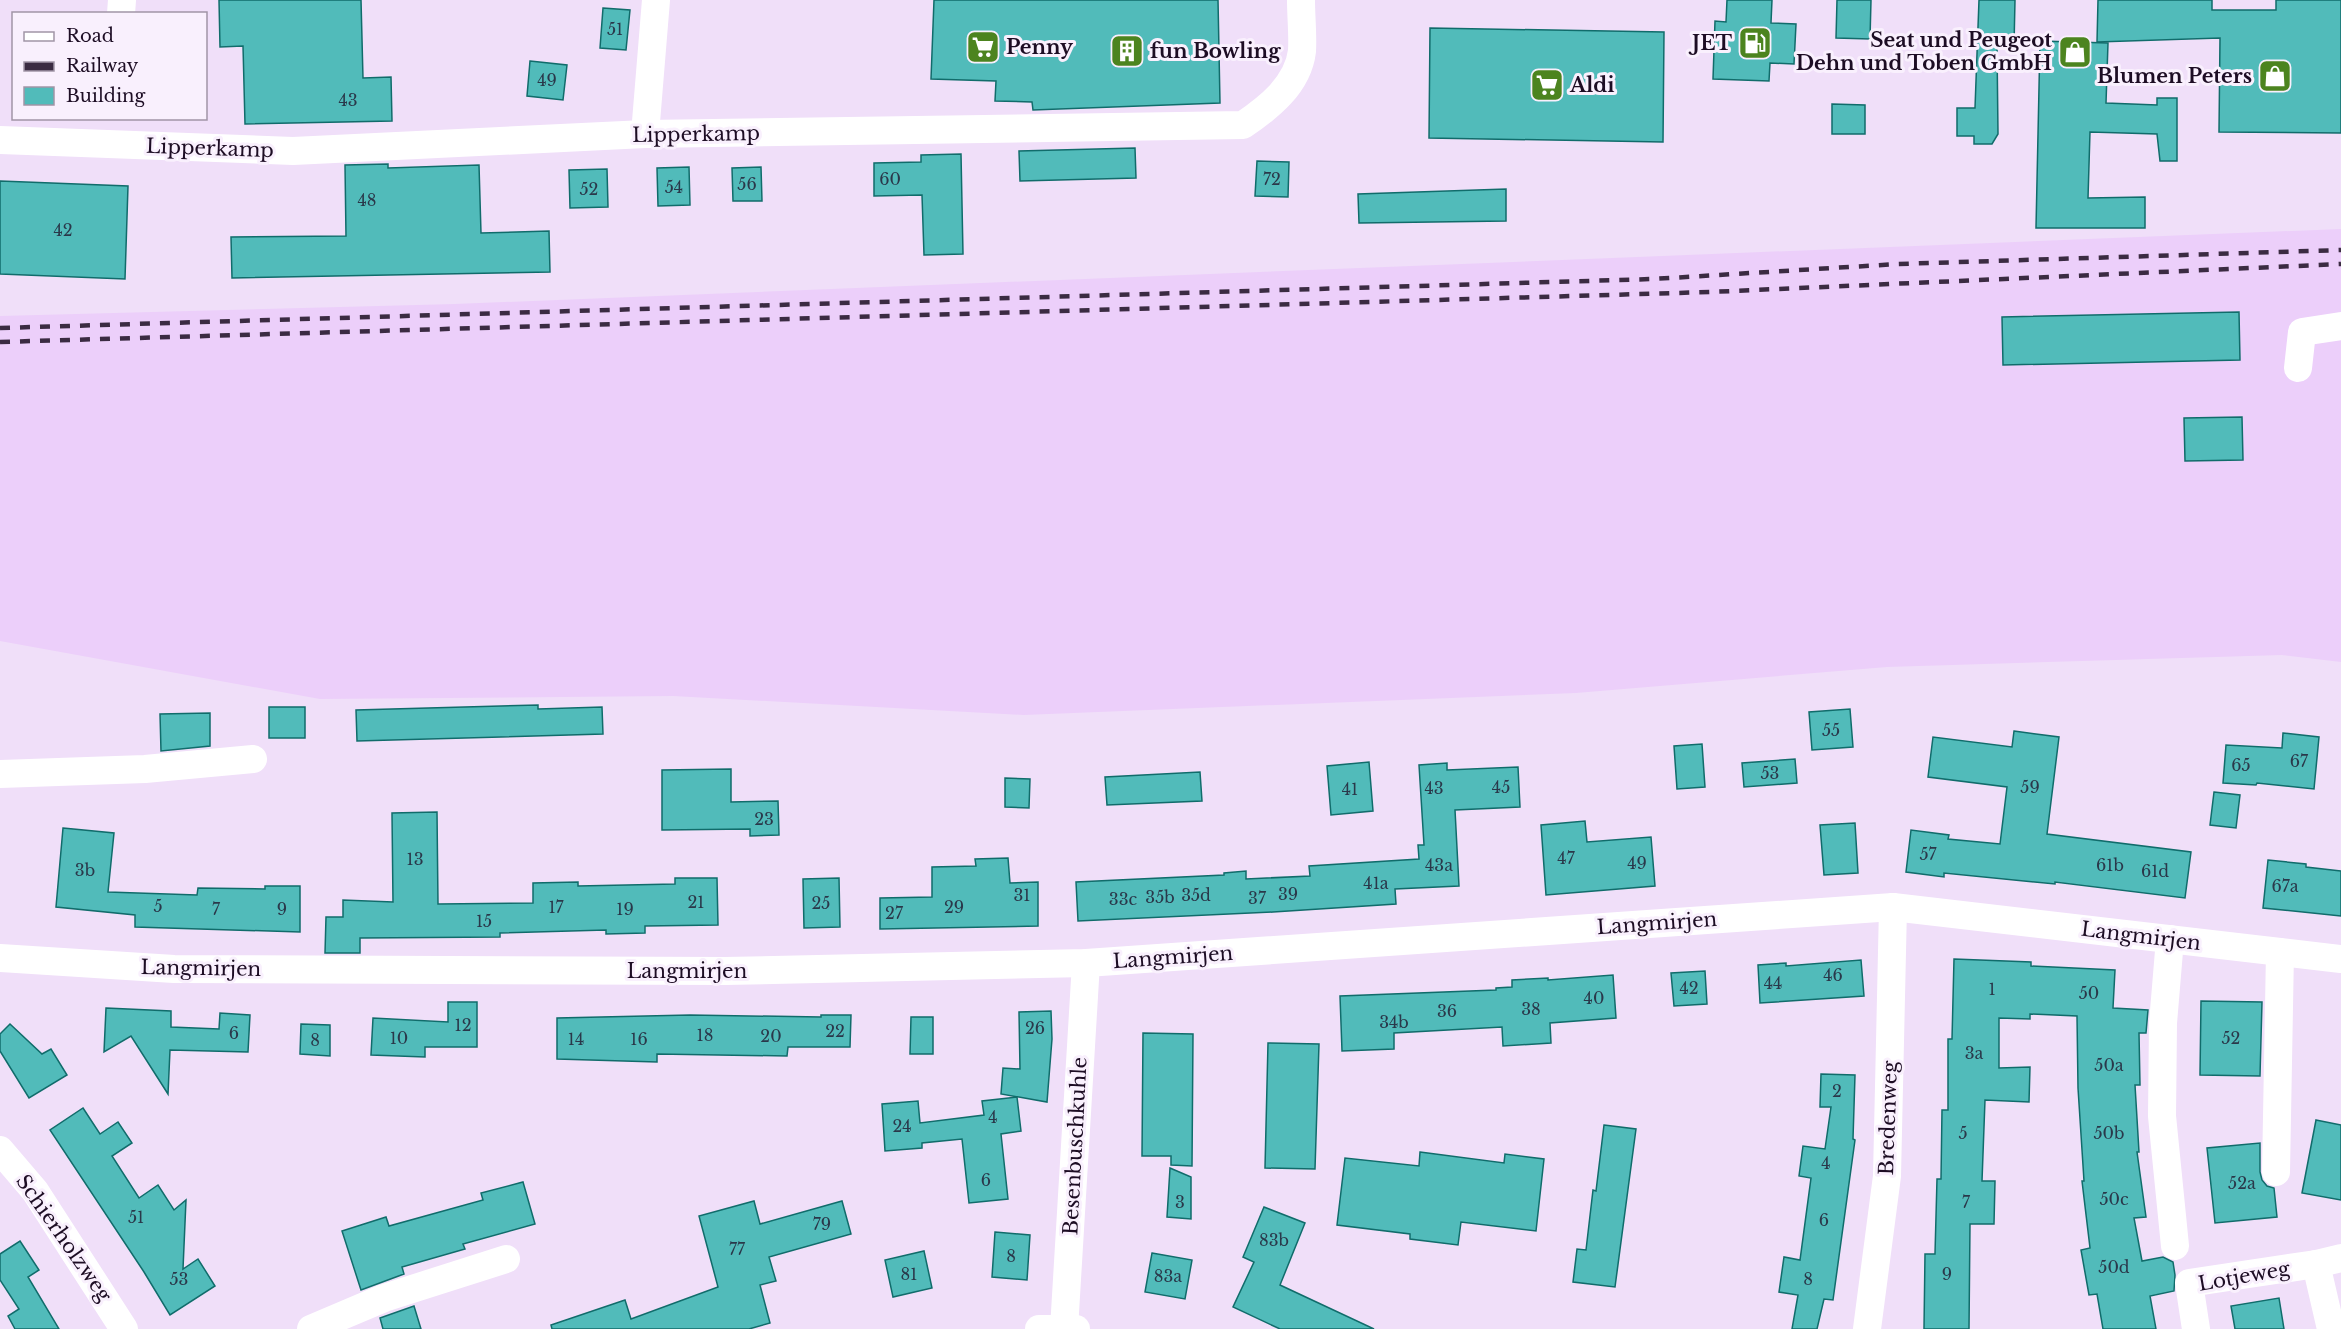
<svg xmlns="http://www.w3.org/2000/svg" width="2341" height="1329" font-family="'Libre Baskerville',serif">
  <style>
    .built { fill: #eccffa }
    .building { fill: #51bbba; stroke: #116c6b; stroke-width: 1.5 }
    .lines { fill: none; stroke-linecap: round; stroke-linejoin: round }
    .minor { stroke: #fff; stroke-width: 28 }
    .rail { stroke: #3b2b42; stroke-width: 4.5; stroke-dasharray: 10 10; stroke-linecap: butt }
    .labels { text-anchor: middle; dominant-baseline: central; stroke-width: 6; stroke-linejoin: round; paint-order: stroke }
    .number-label { font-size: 16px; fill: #2a384a }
    .poi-label { font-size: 20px; font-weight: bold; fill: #1d0d24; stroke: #f9f0fd; text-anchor: end }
    .street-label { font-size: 20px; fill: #1d0d24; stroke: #f9f0fd }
  </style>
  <rect width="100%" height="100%" fill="#f0dff9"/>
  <path class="built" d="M2341 229V662L2282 655 1887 667 1576 693 1024 715 673 696 320 699 0 641V316L455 304Z"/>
  <g class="building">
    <path d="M219 0H361L363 78 391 77 392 121 245 124 243 46 220 47Z"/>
    <path d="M934 0H1218L1220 103 1033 110 1032 102 995 101 996 81 931 79Z"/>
    <path d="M1727 0H1772L1771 23 1796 24 1794 64 1770 63 1769 81 1713 79 1715 21 1726 22Z"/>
    <path d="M1837 0H1871L1870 39 1836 38Z"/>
    <path d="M1979 0H2015L2014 46H1997L1998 134 1992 144H1974V136H1957V108H1975Z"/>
    <path d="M2098 0H2212V10H2276V0H2341V133L2219 132 2220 38 2097 42Z"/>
    <path d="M603 8 630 10 626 50 600 48Z"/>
    <path d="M1430 28 1664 32 1663 142 1429 138Z"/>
    <path d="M2040 41 2108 43 2106 103 2157 105V98H2177V161H2160L2157 134 2090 132 2088 198 2145 197V228H2036Z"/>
    <path d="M530 61 567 65 563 100 527 96Z"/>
    <path d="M1832 104 1865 105V134H1832Z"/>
    <path d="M1135 148 1136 178 1020 181 1019 151Z"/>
    <path d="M961 154 963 254 924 255 922 195 874 196V163L921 162V155Z"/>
    <path d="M1257 161 1289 162 1288 197 1255 196Z"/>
    <path d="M388 164V168L479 165 481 233 549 231 550 272 232 278 231 237 346 236 345 165Z"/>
    <path d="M689 167 690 205 658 206 657 168Z"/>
    <path d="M761 167 762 201H733L732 168Z"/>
    <path d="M607 169 608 207 570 208 569 170Z"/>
    <path d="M0 181 128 186 125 279 0 274Z"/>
    <path d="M1506 189V221L1359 223 1358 194Z"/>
    <path d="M2239 312 2240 360 2003 365 2002 317Z"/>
    <path d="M2242 417 2243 460 2185 461 2184 418Z"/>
    <path d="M538 705V709L602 707 603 734 357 741 356 710Z"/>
    <rect x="269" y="707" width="36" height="31"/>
    <path d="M1850 709 1853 747 1812 750 1809 712Z"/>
    <path d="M210 713V746L161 751 160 714Z"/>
    <path d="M2014 731 2059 737 2047 834 2191 852 2185 898 2055 882V884L1944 873V877L1906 872 1911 830 1949 835 1948 839 2000 844 2007 787 1928 777 1933 737 2012 747Z"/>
    <path d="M2283 733 2319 737 2314 789 2257 783 2256 785 2223 783 2226 745 2282 748Z"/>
    <path d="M1702 744 1705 787 1677 789 1674 746Z"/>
    <path d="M1795 759 1797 783 1744 787 1742 763Z"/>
    <path d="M1369 762 1373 811 1331 815 1327 766Z"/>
    <path d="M1447 763V770L1518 767 1520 807 1455 810 1459 886 1395 889 1396 904 1273 912 1078 921 1076 882 1224 875V873L1246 871V879L1310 876 1309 866 1419 859 1418 845H1424L1419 765Z"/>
    <path d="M731 769V802L778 801 779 835 750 836V829L662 830V770Z"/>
    <path d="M1200 772 1202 801 1107 805 1105 777Z"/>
    <path d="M1005 778 1030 779 1029 808 1005 807Z"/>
    <path d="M2214 792 2240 795 2236 828 2210 825Z"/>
    <path d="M437 812 438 904 533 903V883L578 882V886L675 884V878H717L718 925 645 926V933L606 934V930L500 933V937L360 938V953H325L326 917H343V900L393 902 392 813Z"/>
    <path d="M1585 821 1587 842 1651 837 1655 886 1546 895 1541 825Z"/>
    <path d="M1855 823 1858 873 1824 875 1820 825Z"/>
    <path d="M63 828 114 833 108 892 197 895 198 888 265 889V886H300V932L135 927V915L56 907Z"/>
    <path d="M1008 858 1010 883 1038 882V926L880 929V898L932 897V867L976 866 975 859Z"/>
    <path d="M2268 860 2306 864V867L2341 871V916L2263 908Z"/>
    <path d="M839 878 840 927 804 928 803 879Z"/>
    <path d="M1954 959 2031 962V966L2115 970 2113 1008 2148 1010 2146 1033H2139L2140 1085H2135L2139 1152H2137L2146 1217 2134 1218 2142 1261 2163 1257 2173 1262 2175 1275 2174 1291 2150 1296 2156 1329H2103L2097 1294 2089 1295 2081 1250 2090 1248 2082 1181H2084L2078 1088 2077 1016 2030 1014V1019L1999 1018V1068L2030 1067 2029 1102 1985 1100 1982 1181H1995L1994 1224H1970L1969 1329H1924L1925 1254H1935L1937 1179H1941L1942 1110H1948V1039H1952Z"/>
    <path d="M1861 960 1864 996 1760 1003 1758 965 1786 963V966Z"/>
    <path d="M1705 971 1707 1004 1674 1006 1671 973Z"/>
    <path d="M1613 975 1616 1018 1550 1023 1551 1043 1503 1046 1502 1027 1394 1033V1049L1342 1051 1340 996 1496 990V988L1512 987V980L1548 978V980Z"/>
    <path d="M2201 1001 2262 1002 2260 1076 2200 1075Z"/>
    <path d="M448 1002H477V1047H425V1057L371 1055 373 1018 448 1022Z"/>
    <path d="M106 1008 171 1011V1027L219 1029 220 1013 250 1015 248 1052 170 1050 168 1094 131 1036 104 1052Z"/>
    <path d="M1051 1011 1052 1039 1047 1102 1001 1094 1003 1068 1020 1069 1019 1012Z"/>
    <path d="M690 1015 821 1017V1015H851L850 1047H788L787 1056 657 1054V1062L557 1059V1018Z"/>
    <path d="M911 1017H933V1054H910Z"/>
    <path d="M10 1024 42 1054 51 1049 67 1075 29 1098 0 1051V1034Z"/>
    <path d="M301 1024 330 1025V1056L300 1054Z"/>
    <path d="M1143 1033 1193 1034 1192 1166 1171 1165V1156H1142Z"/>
    <path d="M1268 1043 1319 1044 1315 1169 1265 1168Z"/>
    <path d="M1821 1074 1855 1075 1853 1139 1855 1140 1833 1300 1824 1299 1817 1329H1792L1798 1295 1779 1292 1784 1257 1800 1260 1811 1178 1799 1176 1803 1146 1825 1149 1831 1107H1820Z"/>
    <path d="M1017 1097 1021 1131 1001 1134 1008 1199 969 1203 962 1139 922 1143V1148L885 1151 882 1104 918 1101 920 1123 984 1115 982 1101Z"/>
    <path d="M83 1108 100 1134 118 1122 132 1143 112 1156 139 1198 158 1185 174 1210 186 1200 183 1269 198 1259 215 1286 170 1315 144 1272 50 1130Z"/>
    <path d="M2316 1120 2341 1125V1200L2302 1193Z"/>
    <path d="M1604 1125 1636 1129 1615 1287 1573 1282 1577 1249 1586 1250 1593 1190 1596 1191Z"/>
    <path d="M2260 1143V1172L2262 1180 2267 1186 2274 1188 2277 1217 2215 1223 2207 1148Z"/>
    <path d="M1420 1152 1504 1163 1505 1154 1544 1159 1536 1231 1461 1222 1458 1245 1410 1239V1234L1337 1225 1345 1158 1419 1166Z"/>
    <path d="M1170 1168 1191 1177V1219L1167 1217Z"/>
    <path d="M523 1182 535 1224 463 1244 465 1249 402 1267 404 1274 361 1290 342 1231 386 1217 389 1226 483 1200 481 1193Z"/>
    <path d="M754 1201 760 1224 842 1201 851 1234 769 1257 776 1281 760 1285 770 1323 749 1329H552L551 1325 625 1300 631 1319 718 1287 699 1216Z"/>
    <path d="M1264 1207 1305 1223 1280 1285 1374 1329H1280L1233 1307 1254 1262 1243 1257Z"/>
    <path d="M995 1232 1030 1235 1027 1280 992 1277Z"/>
    <path d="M20 1241 39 1270 28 1277 59 1329H15L8 1316 19 1309 0 1280V1254Z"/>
    <path d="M924 1251 932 1288 893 1297 885 1260Z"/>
    <path d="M1152 1253 1192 1260 1185 1299 1145 1292Z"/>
    <path d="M2279 1298 2284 1329H2235L2231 1306Z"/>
    <path d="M414 1306 421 1329H383L380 1318Z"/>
  </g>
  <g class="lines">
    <g class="minor">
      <path d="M121 14 122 0"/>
      <path d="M645 134 656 0"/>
      <path d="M0 140 293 151 645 134 1243 125C1268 108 1298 85 1302 51 1303 35 1301 17 1301 0"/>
      <path d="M2298 368 2302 332 2341 326"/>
      <path d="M0 774 145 769 253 759"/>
      <path d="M2170 939 2163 1023 2162 1116 2175 1246"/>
      <path d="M0 958 174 969 725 971 1086 963 1893 907 2341 959"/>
      <path d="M0 1150 35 1191 124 1329"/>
      <path d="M2276 1172 2280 952"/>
      <path d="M2316 1264 2331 1329"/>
      <path d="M311 1329 384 1298 506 1259"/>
      <path d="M1039 1329H1076"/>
      <path d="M1064 1329 1086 963"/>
      <path d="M1867 1329 1887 1176 1893 907"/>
      <path d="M2196 1329 2189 1283 2316 1264 2341 1258"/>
    </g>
    <g class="rail">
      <path d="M0 328 1653 279 1898 264 2341 250"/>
      <path d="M0 342 1710 292 2341 264"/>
    </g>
  </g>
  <defs>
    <symbol id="fuel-square" viewBox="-11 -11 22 22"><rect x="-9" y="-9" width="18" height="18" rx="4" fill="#4c841f" stroke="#f9f0fd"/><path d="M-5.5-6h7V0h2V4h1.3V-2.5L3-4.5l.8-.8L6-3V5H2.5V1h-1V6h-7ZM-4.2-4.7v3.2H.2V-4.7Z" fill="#fff"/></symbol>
    <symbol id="supermarket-square" viewBox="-11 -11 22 22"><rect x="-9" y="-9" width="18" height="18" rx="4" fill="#4c841f" stroke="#f9f0fd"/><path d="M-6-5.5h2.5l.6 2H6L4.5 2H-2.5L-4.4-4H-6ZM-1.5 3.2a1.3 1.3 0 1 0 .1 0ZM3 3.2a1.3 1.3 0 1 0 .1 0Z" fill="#fff"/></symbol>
    <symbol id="building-square" viewBox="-11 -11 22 22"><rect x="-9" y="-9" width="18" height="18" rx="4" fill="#4c841f" stroke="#f9f0fd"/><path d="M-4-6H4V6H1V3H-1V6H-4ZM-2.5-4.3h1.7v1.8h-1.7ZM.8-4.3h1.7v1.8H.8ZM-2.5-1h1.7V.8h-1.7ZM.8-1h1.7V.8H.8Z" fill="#fff"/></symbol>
    <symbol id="shop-square" viewBox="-11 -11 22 22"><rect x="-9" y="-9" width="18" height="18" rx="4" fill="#4c841f" stroke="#f9f0fd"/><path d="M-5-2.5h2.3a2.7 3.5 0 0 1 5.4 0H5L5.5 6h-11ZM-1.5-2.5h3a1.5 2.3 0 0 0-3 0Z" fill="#fff"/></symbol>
  </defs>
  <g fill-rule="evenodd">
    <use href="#fuel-square" x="1736" y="24" width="38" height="38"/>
    <use href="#supermarket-square" x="964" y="28" width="38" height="38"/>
    <use href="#building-square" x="1108" y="32" width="38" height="38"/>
    <use href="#shop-square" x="2056" y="33" width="38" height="38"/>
    <use href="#shop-square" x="2256" y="57" width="38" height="38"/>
    <use href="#supermarket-square" x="1528" y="66" width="38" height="38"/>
  </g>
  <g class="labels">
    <g class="number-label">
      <text x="615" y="29">51</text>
      <text x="547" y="80">49</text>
      <text x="348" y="100">43</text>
      <text x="890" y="179">60</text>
      <text x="1272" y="179">72</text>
      <text x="747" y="184">56</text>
      <text x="674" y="187">54</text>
      <text x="589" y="189">52</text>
      <text x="367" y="200">48</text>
      <text x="63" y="230">42</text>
      <text x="1831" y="730">55</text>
      <text x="2299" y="761">67</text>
      <text x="2241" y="765">65</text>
      <text x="1770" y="773">53</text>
      <text x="1501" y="787">45</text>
      <text x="2030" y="787">59</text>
      <text x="1434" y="788">43</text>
      <text x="1350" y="789">41</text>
      <text x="764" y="819">23</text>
      <text x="1928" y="854">57</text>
      <text x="1566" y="858">47</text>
      <text x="415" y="859">13</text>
      <text x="1637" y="863">49</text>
      <text x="1439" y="865">43a</text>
      <text x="2110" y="865">61b</text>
      <text x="85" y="870">3b</text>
      <text x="2155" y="871">61d</text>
      <text x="1376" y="883">41a</text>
      <text x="2285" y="886">67a</text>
      <text x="1288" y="894">39</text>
      <text x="1022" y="895">31</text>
      <text x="1196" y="895">35d</text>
      <text x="1160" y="897">35b</text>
      <text x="1257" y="898">37</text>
      <text x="1123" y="899">33c</text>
      <text x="696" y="902">21</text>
      <text x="821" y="903">25</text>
      <text x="158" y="906">5</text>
      <text x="556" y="907">17</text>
      <text x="954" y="907">29</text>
      <text x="216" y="909">7</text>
      <text x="282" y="909">9</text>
      <text x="625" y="909">19</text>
      <text x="894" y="913">27</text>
      <text x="484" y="921">15</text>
      <text x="1833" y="975">46</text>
      <text x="1773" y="983">44</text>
      <text x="1689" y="988">42</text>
      <text x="1992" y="989">1</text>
      <text x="2089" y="993">50</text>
      <text x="1594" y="998">40</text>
      <text x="1531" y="1009">38</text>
      <text x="1447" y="1011">36</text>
      <text x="1394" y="1022">34b</text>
      <text x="463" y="1025">12</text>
      <text x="1035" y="1028">26</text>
      <text x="835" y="1031">22</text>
      <text x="234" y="1033">6</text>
      <text x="705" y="1035">18</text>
      <text x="771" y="1036">20</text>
      <text x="399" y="1038">10</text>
      <text x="2231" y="1038">52</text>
      <text x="576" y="1039">14</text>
      <text x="639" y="1039">16</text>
      <text x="315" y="1040">8</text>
      <text x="1974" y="1053">3a</text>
      <text x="2109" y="1065">50a</text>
      <text x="1837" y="1091">2</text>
      <text x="993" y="1117">4</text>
      <text x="902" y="1126">24</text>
      <text x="1963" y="1133">5</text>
      <text x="2109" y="1133">50b</text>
      <text x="1826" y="1163">4</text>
      <text x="986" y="1180">6</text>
      <text x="2242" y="1183">52a</text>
      <text x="2114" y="1199">50c</text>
      <text x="1180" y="1202">3</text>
      <text x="1966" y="1202">7</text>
      <text x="136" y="1217">51</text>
      <text x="1824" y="1220">6</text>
      <text x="822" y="1224">79</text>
      <text x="1274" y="1240">83b</text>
      <text x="737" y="1249">77</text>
      <text x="1011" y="1256">8</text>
      <text x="2114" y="1267">50d</text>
      <text x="909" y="1274">81</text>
      <text x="1947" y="1274">9</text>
      <text x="1168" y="1276">83a</text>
      <text x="179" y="1279">53</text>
      <text x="1808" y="1279">8</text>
    </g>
    <g class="poi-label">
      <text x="2052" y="40">Seat und Peugeot<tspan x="2052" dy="23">Dehn und Toben GmbH</tspan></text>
      <text x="1732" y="43">JET</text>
      <text x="1006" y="47" text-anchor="start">Penny</text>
      <text x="1150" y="51" text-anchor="start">fun Bowling</text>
      <text x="2252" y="76">Blumen Peters</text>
      <text x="1570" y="85" text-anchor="start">Aldi</text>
    </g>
    <g class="street-label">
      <text transform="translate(696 134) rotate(-1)">Lipperkamp</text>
      <text transform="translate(210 148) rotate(2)">Lipperkamp</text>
      <text transform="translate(1657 923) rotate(-4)">Langmirjen</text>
      <text transform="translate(2141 936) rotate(7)">Langmirjen</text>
      <text transform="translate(1173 957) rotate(-4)">Langmirjen</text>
      <text transform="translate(201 968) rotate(1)">Langmirjen</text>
      <text x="687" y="971">Langmirjen</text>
      <text transform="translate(1888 1118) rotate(-88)">Bredenweg</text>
      <text transform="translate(1075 1146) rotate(-87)">Besenbuschkuhle</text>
      <text transform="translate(64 1238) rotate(55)">Schierholzweg</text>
      <text transform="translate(2244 1276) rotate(-10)">Lotjeweg</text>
    </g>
  </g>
  <rect x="12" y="12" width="195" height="108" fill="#f9f0fd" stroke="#a195a6" stroke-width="1.5"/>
  <rect x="24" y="32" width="30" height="9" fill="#ffffff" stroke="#a195a6" stroke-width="1.5"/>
  <text x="66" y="42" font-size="18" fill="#1d0d24">Road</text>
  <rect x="24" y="62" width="30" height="9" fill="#3b2b42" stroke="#a195a6" stroke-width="1.5"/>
  <text x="66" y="72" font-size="18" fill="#1d0d24">Railway</text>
  <rect x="24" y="87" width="30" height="18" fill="#51bbba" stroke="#a195a6" stroke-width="1.5"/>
  <text x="66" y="102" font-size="18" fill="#1d0d24">Building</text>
</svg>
